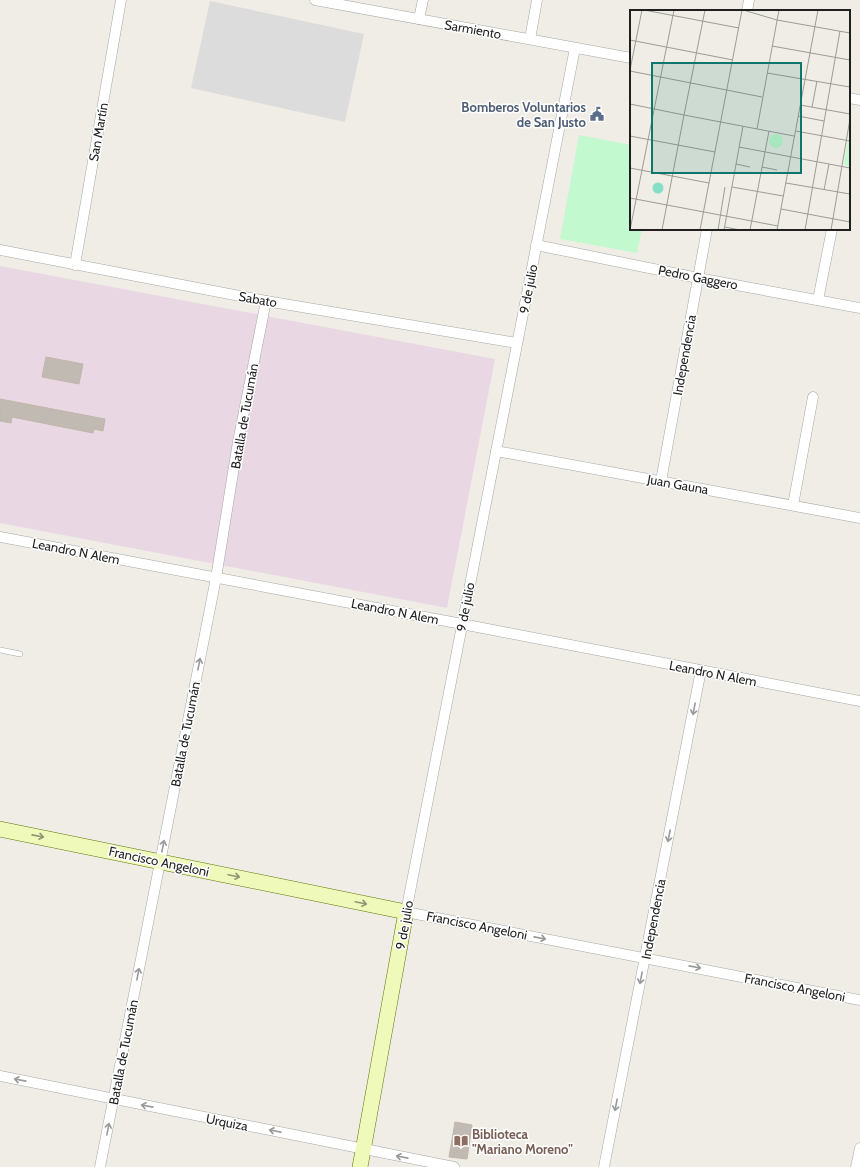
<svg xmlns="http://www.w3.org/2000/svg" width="860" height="1167" font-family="Cabin,sans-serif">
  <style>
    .residential { fill: #dddcdc }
    .industrial { fill: #e9d8e4 }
    .park { fill: #c3f9ce }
    .building { fill: #c0bab2; stroke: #c1b6a8 }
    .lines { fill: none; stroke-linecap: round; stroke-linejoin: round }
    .service-casing { stroke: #a6a6a6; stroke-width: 6 }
    .minor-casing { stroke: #a6a6a6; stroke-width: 11 }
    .secondary-casing { stroke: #5d7606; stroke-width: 16 }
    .service { stroke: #fff; stroke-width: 5 }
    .minor { stroke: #fff; stroke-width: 10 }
    .secondary { stroke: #eff9ba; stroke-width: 15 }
    .oneway { stroke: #9a9a9a }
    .oneway2 { stroke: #919774 }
    .labels { text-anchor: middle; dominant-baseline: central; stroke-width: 3; stroke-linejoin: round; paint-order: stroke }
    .street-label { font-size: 13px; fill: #1f1f1f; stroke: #fff }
    .service-label { font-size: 13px; font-weight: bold; fill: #4e5e75; stroke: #fff; text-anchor: end }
    .education-label { font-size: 13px; font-weight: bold; fill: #785e54; stroke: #fff; text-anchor: start }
    .inset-road { fill: none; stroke: #9c9b96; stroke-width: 1 }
    .view { fill: #0f766e; fill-opacity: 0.15; stroke: #0f766e; stroke-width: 2 }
    .inset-edge { fill: none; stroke: #1f1f1f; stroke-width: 2 }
  </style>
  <rect width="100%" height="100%" fill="#f0ede6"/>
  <path class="residential" d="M210 1 364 34 345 122 191 88Z"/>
  <path class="industrial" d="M0 266 495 359 447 608 0 523Z"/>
  <path class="park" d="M579 135 631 145V229H642L637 253 560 239Z"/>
  <g class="building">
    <path d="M46 357 83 364 79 384 42 377Z"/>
    <path d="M0 399 105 419 103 431 94 429 93 433 12 417 11 423 0 421Z"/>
    <path d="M455 1122 472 1125 467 1159 449 1157Z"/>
  </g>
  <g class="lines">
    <defs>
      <path id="service" d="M0 650 20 654"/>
      <g id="minor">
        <path d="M315 0 631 58"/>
        <path d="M747 11 749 0"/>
        <path d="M419 19 423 0"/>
        <path d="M530 39 537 0"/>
        <path d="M575 48 406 912 860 1000"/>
        <path d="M849 98 860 100"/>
        <path d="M536 245 698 278 860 308"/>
        <path d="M0 250 266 301 517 343"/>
        <path d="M75 265 121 0"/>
        <path d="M818 300 832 229"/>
        <path d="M496 451 860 518"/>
        <path d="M661 481 707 229"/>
        <path d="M793 505 813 397"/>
        <path d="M0 537 462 624 860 701"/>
        <path d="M0 1076 454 1167"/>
        <path d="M100 1167 216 578 238 442 266 301"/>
        <path d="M604 1167 701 670"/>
        <path d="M856 1167 860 1148"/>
      </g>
      <path id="secondary" d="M0 829 406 912 360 1167"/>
    </defs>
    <use href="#service" class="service-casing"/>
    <use href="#minor" class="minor-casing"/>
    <use href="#secondary" class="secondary-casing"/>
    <use href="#service" class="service"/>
    <use href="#minor" class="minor"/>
    <use href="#secondary" class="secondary"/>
  </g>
  <defs><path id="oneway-shaft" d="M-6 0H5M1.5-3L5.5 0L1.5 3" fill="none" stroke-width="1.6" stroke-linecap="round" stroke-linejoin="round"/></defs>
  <g class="oneway">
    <use href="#oneway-shaft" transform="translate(199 664) rotate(-79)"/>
    <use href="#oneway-shaft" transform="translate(694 709) rotate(101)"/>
    <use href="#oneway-shaft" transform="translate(669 836) rotate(101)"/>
    <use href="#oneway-shaft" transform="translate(163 846) rotate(-79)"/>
    <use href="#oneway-shaft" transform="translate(540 938) rotate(11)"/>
    <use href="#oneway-shaft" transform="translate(695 967) rotate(11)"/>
    <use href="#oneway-shaft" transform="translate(138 974) rotate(-79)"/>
    <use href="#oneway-shaft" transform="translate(641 978) rotate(101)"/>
    <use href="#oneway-shaft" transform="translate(20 1080) rotate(-169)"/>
    <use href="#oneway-shaft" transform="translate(616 1105) rotate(101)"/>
    <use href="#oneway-shaft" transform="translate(147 1106) rotate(-169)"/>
    <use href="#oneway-shaft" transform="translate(108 1129) rotate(-79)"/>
    <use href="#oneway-shaft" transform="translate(275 1131) rotate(-169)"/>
    <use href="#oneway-shaft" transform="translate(402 1157) rotate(-169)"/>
  </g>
  <g class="oneway2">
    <use href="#oneway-shaft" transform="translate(38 836) rotate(11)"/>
    <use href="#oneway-shaft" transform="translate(234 876) rotate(12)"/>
    <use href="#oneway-shaft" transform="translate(361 903) rotate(12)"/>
  </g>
  <defs>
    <symbol id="civic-bare" viewBox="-9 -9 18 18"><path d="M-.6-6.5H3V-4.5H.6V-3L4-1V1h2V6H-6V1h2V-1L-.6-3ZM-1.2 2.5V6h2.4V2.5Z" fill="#5c6f8a" stroke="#fff" stroke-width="2.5" paint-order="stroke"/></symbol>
    <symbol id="library-bare" viewBox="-9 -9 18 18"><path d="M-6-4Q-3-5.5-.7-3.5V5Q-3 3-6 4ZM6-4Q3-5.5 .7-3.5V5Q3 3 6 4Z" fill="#8d6e63" stroke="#fff" stroke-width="2.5" paint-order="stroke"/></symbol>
  </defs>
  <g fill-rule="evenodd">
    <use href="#civic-bare" x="587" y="104" width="20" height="20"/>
    <use href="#library-bare" x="451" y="1131" width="20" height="20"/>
  </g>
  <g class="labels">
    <g class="street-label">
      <text transform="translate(473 29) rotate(10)">Sarmiento</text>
      <text transform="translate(98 132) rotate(-80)">San Martín</text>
      <text transform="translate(698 277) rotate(11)">Pedro Gaggero</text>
      <text transform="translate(528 289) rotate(-79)">9 de julio</text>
      <text transform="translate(258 299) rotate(10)">Sabato</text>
      <text transform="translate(684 355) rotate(-80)">Independencia</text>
      <text transform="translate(244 416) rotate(-80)">Batalla de Tucumán</text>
      <text transform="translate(678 484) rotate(10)">Juan Gauna</text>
      <text transform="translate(76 551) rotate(11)">Leandro N Alem</text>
      <text transform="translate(465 607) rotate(-79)">9 de julio</text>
      <text transform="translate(395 611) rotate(11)">Leandro N Alem</text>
      <text transform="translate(713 673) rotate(11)">Leandro N Alem</text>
      <text transform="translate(185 734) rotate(-79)">Batalla de Tucumán</text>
      <text transform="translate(159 861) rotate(12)">Francisco Angeloni</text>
      <text transform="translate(653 919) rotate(-79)">Independencia</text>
      <text transform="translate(404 925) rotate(-80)">9 de julio</text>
      <text transform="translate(477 925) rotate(11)">Francisco Angeloni</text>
      <text transform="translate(795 987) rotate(11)">Francisco Angeloni</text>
      <text transform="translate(123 1052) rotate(-79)">Batalla de Tucumán</text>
      <text transform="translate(227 1122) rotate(11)">Urquiza</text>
    </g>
    <g class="service-label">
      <text x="586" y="107">Bomberos Voluntarios<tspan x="586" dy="15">de San Justo</tspan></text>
    </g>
    <g class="education-label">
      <text x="472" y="1134">Biblioteca<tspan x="472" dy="15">"Mariano Moreno"</tspan></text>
    </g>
  </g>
  <g transform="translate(630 10)">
    <rect width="220" height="220" fill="#f0ede6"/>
    <path d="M139 131a7 7 0 1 1 14 0a7 7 0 1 1-14 0ZM218 131 220 132V156L214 155Z" fill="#c3f9ce"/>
    <path d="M22.5 178a5.5 5.5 0 1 1 11 0a5.5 5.5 0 1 1-11 0Z" fill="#85dec5"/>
    <path class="inset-road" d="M14 0 109 18M113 0 147 10 220 23M0 30 103 50M142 36 220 50M0 60 12 0M0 61 132 87M137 63 220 77M0 94 54 105 75 0M170 95 220 104M182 97 187 71M168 106 194 111M127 119 149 0M166 121 220 131M0 126 85 142M109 137 220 158M106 154 120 157M132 157 147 160M0 158 79 173M156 173 220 184M102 177 153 186M194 180 199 154M0 188 148 216M151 199 220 212M95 217 110 220M0 220 44 0M32 220 54 105 164 126M70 220 112 0M88 220 95 177M94 220 113 116M120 220 139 121M147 220 188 0M175 220 210 21M201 220 220 109"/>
    <path class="view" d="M22 53H171V163H22Z"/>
    <rect width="220" height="220" class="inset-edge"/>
  </g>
</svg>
